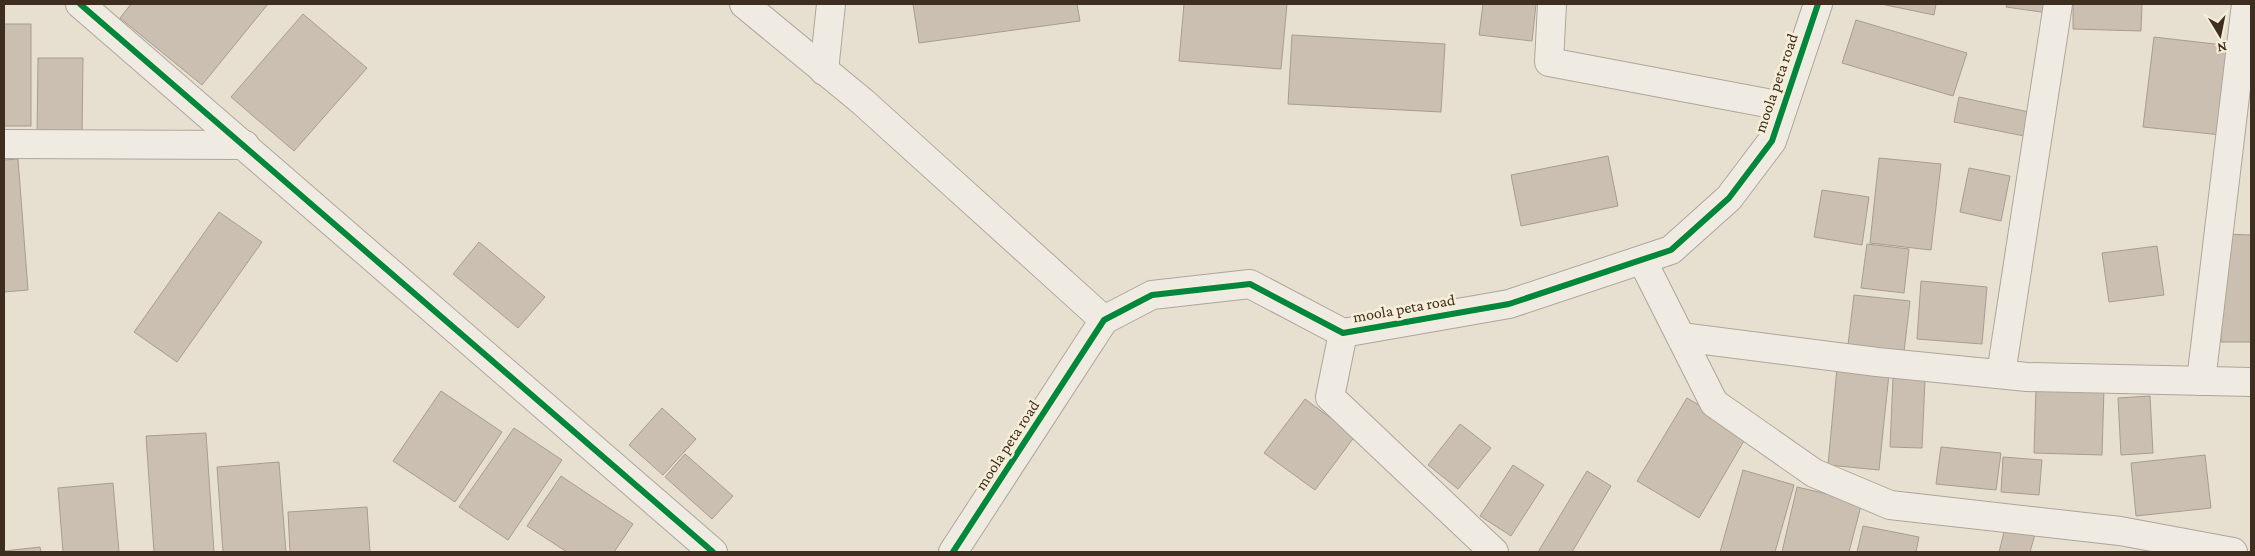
<svg xmlns="http://www.w3.org/2000/svg" width="2255" height="556" font-family="'Crimson Pro',serif">
  <style>
    .building { fill: #cbbfb2; stroke: #a89c90 }
    .lines { fill: none; stroke-linecap: round; stroke-linejoin: round }
    .minor-casing { stroke: #ada599; stroke-width: 30 }
    .minor { stroke: #efebe3; stroke-width: 28 }
    .cycleway-casing { stroke: #f7eed8; stroke-width: 9 }
    .cycleway { stroke: #00873e; stroke-width: 6 }
    .labels { text-anchor: middle; dominant-baseline: central; stroke-width: 5; stroke-linejoin: round; paint-order: stroke }
    .street-label { font-size: 16px; fill: #3d2e20; stroke: #f7eed8 }
  </style>
  <rect width="100%" height="100%" fill="#e7e0d1"/>
  <g class="building">
    <path d="M131 4H268L202 85 120 18Z"/>
    <path d="M913 4H1077L1080 21 919 43Z"/>
    <path d="M1184 4H1287L1281 69 1179 61Z"/>
    <path d="M1483 4H1536L1532 41 1479 35Z"/>
    <path d="M1881 4H1936L1934 15Z"/>
    <path d="M2007 4H2049L2048 13 2006 7Z"/>
    <path d="M2073 4H2142L2141 31 2073 29Z"/>
    <path d="M303 14 367 68 294 151 231 97Z"/>
    <path d="M1856 20 1967 53 1953 96 1842 63Z"/>
    <rect x="4" y="24" width="27" height="102"/>
    <path d="M1292 35 1445 44 1441 112 1288 104Z"/>
    <path d="M2154 37 2232 46 2222 135 2143 127Z"/>
    <path d="M38 58H83L82 137 37 136Z"/>
    <path d="M1959 97 2029 112 2024 136 1954 122Z"/>
    <path d="M1608 156 1618 206 1521 226 1511 175Z"/>
    <path d="M1879 158 1941 164 1931 250 1870 243Z"/>
    <path d="M18 159 28 290 4 292V160Z"/>
    <path d="M1969 168 2010 176 2001 221 1960 212Z"/>
    <path d="M1822 190 1869 197 1862 245 1814 237Z"/>
    <path d="M219 212 262 242 177 362 134 332Z"/>
    <path d="M2221 234 2251 235V342H2221Z"/>
    <path d="M479 242 545 297 518 328 453 274Z"/>
    <path d="M1867 244 1909 249 1904 293 1861 288Z"/>
    <path d="M2157 246 2164 295 2109 302 2102 253Z"/>
    <path d="M1921 281 1987 287 1982 344 1917 339Z"/>
    <path d="M1854 295 1910 301 1904 352 1848 345Z"/>
    <path d="M1837 368 1889 374 1879 470 1828 465Z"/>
    <path d="M1893 378 1925 380 1922 448 1890 447Z"/>
    <path d="M2036 387 2104 388 2102 455 2034 453Z"/>
    <path d="M441 391 502 432 455 502 393 461Z"/>
    <path d="M2150 396 2153 453 2121 455 2118 398Z"/>
    <path d="M1687 398 1748 434 1699 518 1637 481Z"/>
    <path d="M1305 399 1355 436 1315 490 1264 453Z"/>
    <path d="M662 408 696 439 663 475 629 445Z"/>
    <path d="M1460 424 1491 448 1458 489 1428 465Z"/>
    <path d="M514 428 562 460 508 540 459 507Z"/>
    <path d="M206 433 214 552H154L146 436Z"/>
    <path d="M1941 447 2001 453 1996 490 1936 484Z"/>
    <path d="M685 454 733 496 712 519 665 477Z"/>
    <path d="M2205 455 2211 508 2136 516 2131 463Z"/>
    <path d="M2003 457 2042 460 2039 495 2001 492Z"/>
    <path d="M279 462 286 552H223L217 467Z"/>
    <path d="M1513 465 1544 485 1511 536 1480 516Z"/>
    <path d="M1743 470 1794 485 1775 552H1720Z"/>
    <path d="M1587 471 1611 486 1572 552H1538Z"/>
    <path d="M561 476 633 524 614 552H567L527 526Z"/>
    <path d="M113 483 119 552H63L58 488Z"/>
    <path d="M1797 487 1862 502 1849 552H1782Z"/>
    <path d="M367 507 370 552H290L288 512Z"/>
    <path d="M2006 524 2036 531 2030 552H1999Z"/>
    <path d="M1863 526 1919 537 1916 552H1857Z"/>
    <path d="M40 547 41 552H4V551Z"/>
  </g>
  <g class="lines">
    <defs>
      <g id="minor">
        <path d="M80 4 713 552"/>
        <path d="M744 4 863 102 1104 320"/>
        <path d="M1552 4 1549 62 1783 106"/>
        <path d="M824 71 831 4"/>
        <path d="M4 144 245 145"/>
        <path d="M1642 260 1714 403 1814 473 1890 505 2120 531 2233 552"/>
        <path d="M1343 333 1330 397 1494 552"/>
        <path d="M1681 337 1877 362 2027 377 2251 382"/>
        <path d="M2001 374 2058 4"/>
        <path d="M2201 381 2246 4"/>
        <path d="M953 552 1104 320 1152 295 1250 284 1343 333 1509 304 1671 250 1729 198 1772 141 1818 4"/>
      </g>
    </defs>
    <use href="#minor" class="minor-casing"/>
    <use href="#minor" class="minor"/>
    <defs>
      <g id="cycleway">
        <path d="M80 4 713 552"/>
        <path d="M953 552 1104 320 1152 295 1250 284 1343 333 1509 304 1671 250 1729 198 1772 141 1818 4"/>
      </g>
    </defs>
    <use href="#cycleway" class="cycleway-casing"/>
    <use href="#cycleway" class="cycleway"/>
  </g>
  <g class="labels">
    <g class="street-label">
      <text transform="translate(1776 83) rotate(-71)">moola peta road</text>
      <text transform="translate(1404 308) rotate(-10)">moola peta road</text>
      <text transform="translate(1007 445) rotate(-57)">moola peta road</text>
    </g>
  </g>
  <rect width="2255" height="556" fill="none" stroke="#3d2e20" stroke-width="10"/>
  <g transform="translate(2220 35) rotate(170)" stroke="#f7eed8" stroke-width="4" paint-order="stroke">
  <path d="M0-4L9 19L0 12L-9 19Z" fill="#3d2e20"/>
  <text y="-8" font-size="14" font-weight="bold" text-anchor="middle" fill="#3d2e20">N</text>
  </g>
</svg>
